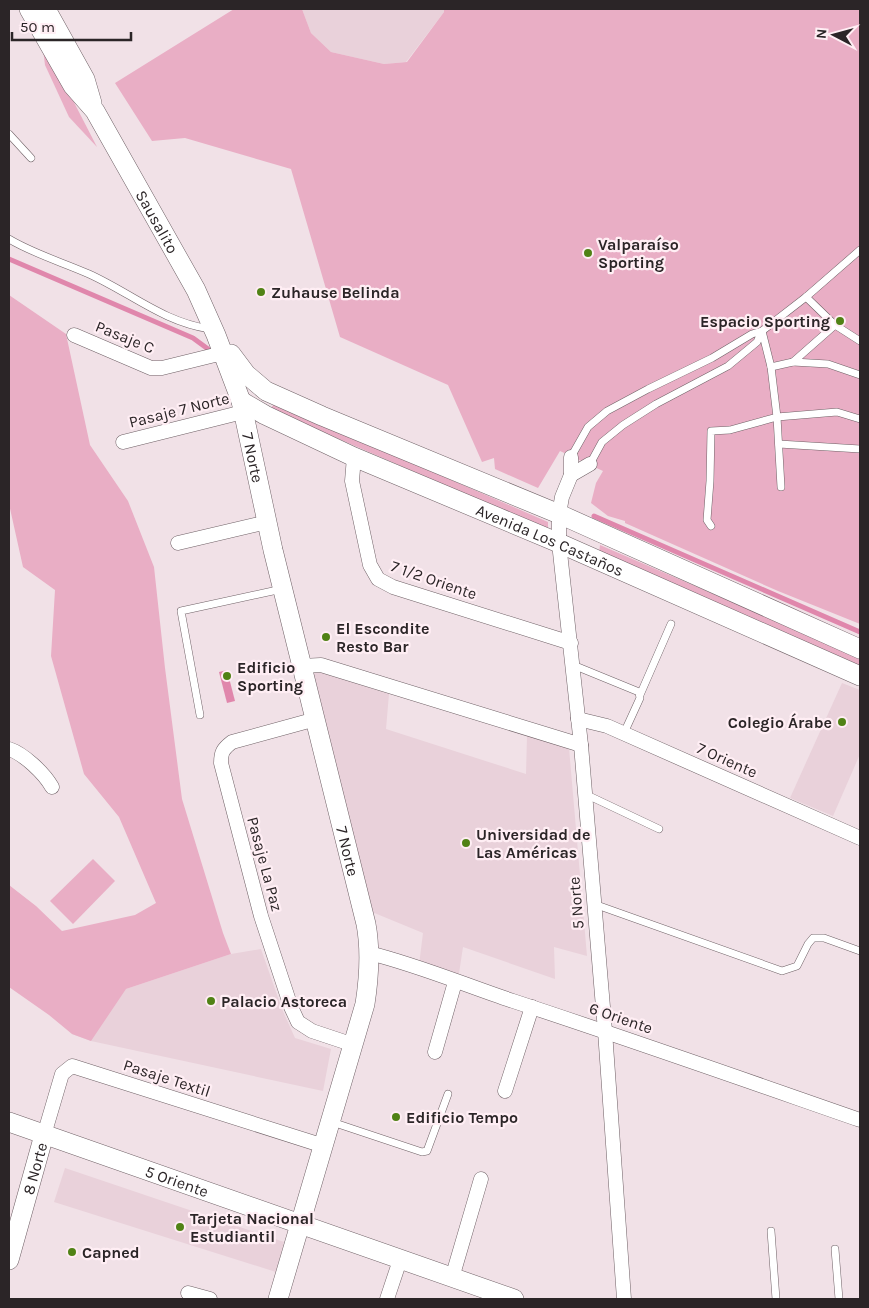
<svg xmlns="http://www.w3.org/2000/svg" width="869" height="1308" font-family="Karla,sans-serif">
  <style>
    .built { fill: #e9d1da }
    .green { fill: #e9aec5 }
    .water { fill: #e087ac }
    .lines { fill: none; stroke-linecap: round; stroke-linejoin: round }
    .stream { stroke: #e087ac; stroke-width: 5 }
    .lane-casing { stroke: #6f6166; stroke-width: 8 }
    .street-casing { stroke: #6f6166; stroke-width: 15 }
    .secondary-casing { stroke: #6f6166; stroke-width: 20 }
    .lane { stroke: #fff; stroke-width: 7 }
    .street { stroke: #fff; stroke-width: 14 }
    .secondary { stroke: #fff; stroke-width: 19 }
    .poi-dot { fill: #508215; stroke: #ffeef4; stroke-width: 2 }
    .labels { text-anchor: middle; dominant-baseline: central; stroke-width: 4.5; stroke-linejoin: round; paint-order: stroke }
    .street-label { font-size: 16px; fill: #2b2527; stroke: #ffeef4 }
    .poi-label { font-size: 16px; font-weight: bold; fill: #2b2527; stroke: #ffeef4; text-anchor: start }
  </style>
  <rect width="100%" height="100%" fill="#f1e1e7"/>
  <g class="built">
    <path d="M302 9H444V12L406 62 384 64 331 52 311 33Z"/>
    <path d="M309 672H321L389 694 386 729 526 774 527 736 569 748 587 956 554 947 555 979 463 947 458 980 419 965 423 933 372 912Z"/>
    <path d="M842 683 860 690V754L833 816 790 798Z"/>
    <path d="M261 949 282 1009 295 1038 331 1049 323 1091 91 1041 72 1034 78 1014 126 989 231 954Z"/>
    <path d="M65 1168 284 1242 276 1272 54 1202Z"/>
  </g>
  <g class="green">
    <path d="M234 9H302L311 33 331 52 384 64 407 62 444 12V9H860V624L778 591 625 523V521L608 516 591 503 596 483 603 471 560 451 538 488 495 469 494 458 482 462 448 385 340 337 291 169 185 138 152 141 115 83Z"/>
    <path d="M46 48 97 147 69 117 45 65 43 49Z"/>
    <path d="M9 295 66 334 90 445 128 501 154 567 165 668 182 799 223 933 231 954 126 989 91 1041 72 1034 49 1015 9 987V885L36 906 62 931 135 915 156 903 119 817 84 774 51 656 55 590 23 567 9 504Z"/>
    <path d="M275 403 548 522V530L270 409Z"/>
    <path d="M600 545 860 657V666L599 553Z"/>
    <path d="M93 859 115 881 73 924 50 901Z"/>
  </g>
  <path class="water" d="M227 670 235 701 227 703 219 672Z"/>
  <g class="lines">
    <g class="stream">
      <path d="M9 259 193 338 208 349"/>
      <path d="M594 516 860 632"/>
    </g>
    <defs>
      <g id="lane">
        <path d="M9 134 31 158"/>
        <path d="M9 239C34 254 62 262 89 274 131 293 163 322 210 329"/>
        <path d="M806 297 835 325 860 341"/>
        <path d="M793 362 828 364 860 375"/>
        <path d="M771 367 793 362 835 325"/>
        <path d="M779 444 860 449"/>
        <path d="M571 457 588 427 607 411 648 389 712 358 752 334 762 331 757 342 728 366 656 404 623 425 602 442 590 464"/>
        <path d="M781 487 777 417 771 367 762 331 806 297 860 250"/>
        <path d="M711 526 707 520 710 481 711 431 730 430 777 417 837 412 860 419"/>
        <path d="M573 665 639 692 640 698 624 733"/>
        <path d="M640 695 671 624"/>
        <path d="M200 715 181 611 282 589"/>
        <path d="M585 794 659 829"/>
        <path d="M594 904 782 971 797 966 808 944 813 938H824L860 951"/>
        <path d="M332 1122 422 1152 427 1151 448 1094"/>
        <path d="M771 1231 776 1299"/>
        <path d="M835 1249 839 1299"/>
      </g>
      <g id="street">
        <path d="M74 335 151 368H162L223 353"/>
        <path d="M123 442 243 412"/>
        <path d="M354 457 352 481 370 565 378 579 393 587 571 643"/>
        <path d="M571 457V475L562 497 559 514V543L581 745 605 1031 624 1299"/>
        <path d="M571 475 590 464"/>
        <path d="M178 543 267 522"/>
        <path d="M301 666 321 665 581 745"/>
        <path d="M316 719 232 742C223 749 221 752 221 763L261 916 291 1007 298 1022 312 1031 354 1045"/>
        <path d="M578 719 607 726 860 838"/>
        <path d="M9 749C24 754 44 773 52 787"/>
        <path d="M369 953C418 965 465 985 513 1001 629 1039 745 1080 860 1120"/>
        <path d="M435 1052 455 982"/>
        <path d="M505 1091 532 1007"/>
        <path d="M44 1135 62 1074 72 1066 324 1146"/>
        <path d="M452 1278 481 1179"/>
        <path d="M188 1293 210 1299"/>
        <path d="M387 1299 400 1260"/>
      </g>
      <g id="secondary">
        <path id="s1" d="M29 9 73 86 95 111 196 290 216 335 241 401 273 550 366 924C371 951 369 978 365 1004L278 1299"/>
        <path d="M46 9 85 79 92 103"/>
        <path d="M231 354 246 374 266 391 322 416 559 514 860 649"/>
        <path id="s2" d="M241 401 265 415 354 457 559 543 860 676"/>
        <path id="s3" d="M9 1122 514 1299"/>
        <path id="s4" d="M9 1260 44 1135"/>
      </g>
    </defs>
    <use href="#lane" class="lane-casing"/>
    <use href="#street" class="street-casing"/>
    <use href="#secondary" class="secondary-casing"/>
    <use href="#lane" class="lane"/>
    <use href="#street" class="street"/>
    <use href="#secondary" class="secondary"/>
  </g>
  <g class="poi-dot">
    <circle cx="588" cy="253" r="5"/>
    <circle cx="261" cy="292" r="5"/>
    <circle cx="840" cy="321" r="5"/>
    <circle cx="326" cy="637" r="5"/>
    <circle cx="227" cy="676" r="5"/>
    <circle cx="842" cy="722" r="5"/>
    <circle cx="466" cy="843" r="5"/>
    <circle cx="211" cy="1001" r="5"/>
    <circle cx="396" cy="1117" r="5"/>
    <circle cx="180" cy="1227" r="5"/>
    <circle cx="72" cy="1252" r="5"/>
  </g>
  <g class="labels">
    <g class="street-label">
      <text stroke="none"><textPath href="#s1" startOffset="249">Sausalito</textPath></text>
      <text transform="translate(125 337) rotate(22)">Pasaje C</text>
      <text transform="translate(179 410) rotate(-14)">Pasaje 7 Norte</text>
      <text stroke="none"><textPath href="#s1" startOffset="505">7 Norte</textPath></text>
      <text stroke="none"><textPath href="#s2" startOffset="339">Avenida Los Castaños</textPath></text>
      <text transform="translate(434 580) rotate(19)">7 1/2 Oriente</text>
      <text transform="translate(727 760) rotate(24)">7 Oriente</text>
      <text stroke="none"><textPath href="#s1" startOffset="910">7 Norte</textPath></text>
      <text transform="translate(265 864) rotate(75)">Pasaje La Paz</text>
      <text transform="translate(576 903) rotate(-95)">5 Norte</text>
      <text transform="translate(621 1018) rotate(19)">6 Oriente</text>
      <text transform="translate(167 1078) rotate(18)">Pasaje Textil</text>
      <text stroke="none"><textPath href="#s4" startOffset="95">8 Norte</textPath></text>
      <text stroke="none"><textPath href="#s3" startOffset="178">5 Oriente</textPath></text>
    </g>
    <g class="poi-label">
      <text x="598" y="244">Valparaíso<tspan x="598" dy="18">Sporting</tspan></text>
      <text x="271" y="292">Zuhause Belinda</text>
      <text x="830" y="321" text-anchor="end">Espacio Sporting</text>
      <text x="336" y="628">El Escondite<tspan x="336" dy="18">Resto Bar</tspan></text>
      <text x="237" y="667">Edificio<tspan x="237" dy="18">Sporting</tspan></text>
      <text x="832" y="722" text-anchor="end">Colegio Árabe</text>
      <text x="476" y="834">Universidad de<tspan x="476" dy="18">Las Américas</tspan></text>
      <text x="221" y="1001">Palacio Astoreca</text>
      <text x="406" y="1117">Edificio Tempo</text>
      <text x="190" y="1218">Tarjeta Nacional<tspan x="190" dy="18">Estudiantil</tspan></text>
      <text x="82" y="1252">Capned</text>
    </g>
  </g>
  <rect width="869" height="1308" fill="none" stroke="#2b2527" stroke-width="20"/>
  <g transform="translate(834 35) rotate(276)" stroke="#ffeef4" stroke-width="4" paint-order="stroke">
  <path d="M0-4L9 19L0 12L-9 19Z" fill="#2b2527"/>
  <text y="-8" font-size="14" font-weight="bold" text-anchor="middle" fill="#2b2527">N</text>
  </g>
  <path d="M12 32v8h119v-8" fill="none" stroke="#2b2527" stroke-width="2.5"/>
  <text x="20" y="32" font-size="15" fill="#2b2527" stroke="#ffeef4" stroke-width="4" paint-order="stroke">50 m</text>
</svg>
